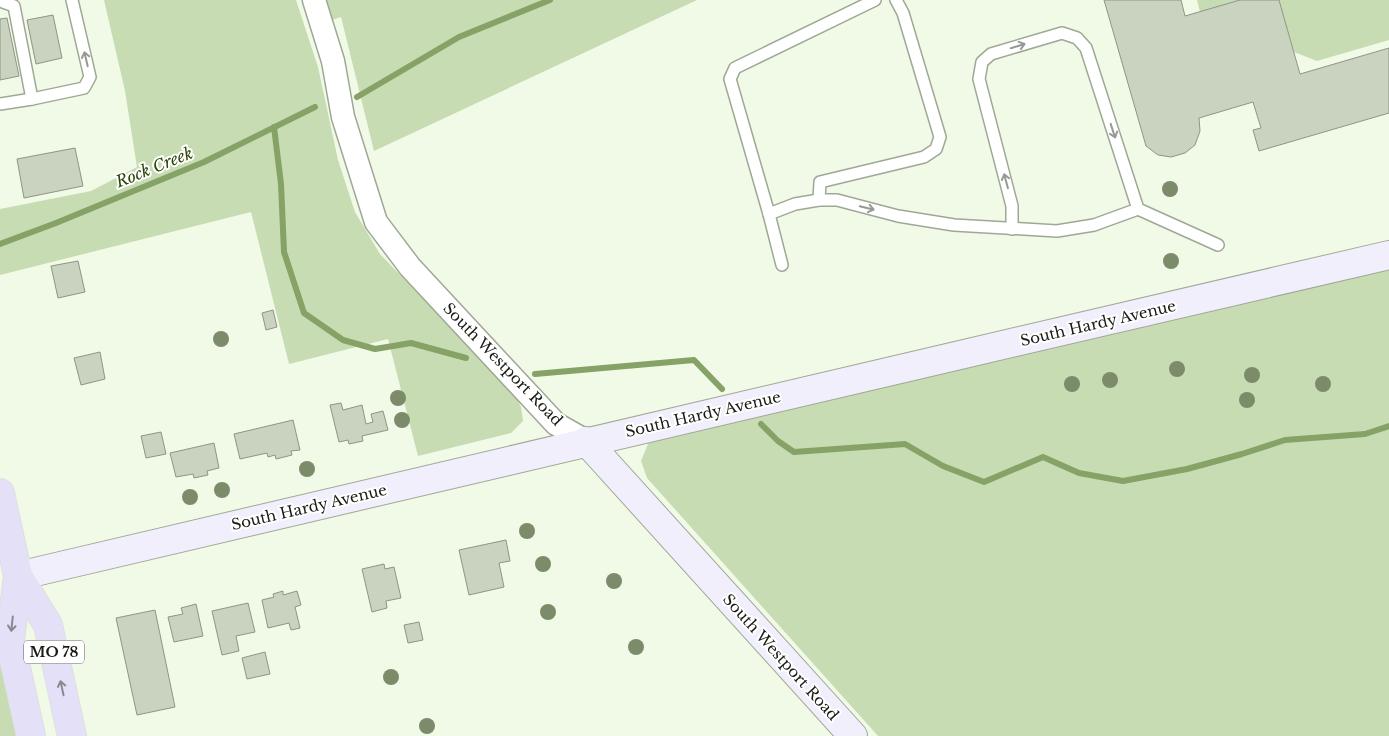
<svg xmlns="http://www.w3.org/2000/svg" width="1389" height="736" font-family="'Libre Baskerville',serif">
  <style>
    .green { fill: #c8dcb3 }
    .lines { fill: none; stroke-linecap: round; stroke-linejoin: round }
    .stream { stroke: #86a267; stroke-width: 6 }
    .building { fill: #c9d3c0; stroke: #8d9684 }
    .lane-casing { stroke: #9fa896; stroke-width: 14 }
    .street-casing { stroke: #9fa896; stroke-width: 25 }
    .secondary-casing { stroke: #9fa896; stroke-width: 30 }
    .primary-casing { stroke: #dfdfde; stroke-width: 30 }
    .lane { stroke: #fff; stroke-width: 11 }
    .street { stroke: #fff; stroke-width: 22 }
    .secondary { stroke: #f1effc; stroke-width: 28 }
    .primary { stroke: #e3e0f8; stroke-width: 28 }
    .tree { fill: #7c8b6a }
    .oneway { stroke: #979996 }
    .oneway2 { stroke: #888892 }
    .labels { text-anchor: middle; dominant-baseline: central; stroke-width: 4; stroke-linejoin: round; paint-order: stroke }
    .shield { fill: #fff; stroke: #5d605b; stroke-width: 1 }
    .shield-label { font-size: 14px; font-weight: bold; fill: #181c15 }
    .street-label { font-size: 15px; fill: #181c15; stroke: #fff }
    .water-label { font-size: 16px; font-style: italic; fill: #2a4300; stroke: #fff }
  </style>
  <rect width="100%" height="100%" fill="#f0fae7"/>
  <g class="green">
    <path d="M104 0H296L318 67 338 160 355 212 380 254 513 391 521 407 523 421 511 433 418 456 388 339 289 364 251 212 0 275V209L91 191 137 167 125 91Z"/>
    <path d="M314 0H697L374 151 341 17 321 24Z"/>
    <path d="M1197 0H1240L1200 12Z"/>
    <path d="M1279 0H1389V40L1317 61 1294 52Z"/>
    <path d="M1389 266V736H878L647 478 641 461 650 439Z"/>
    <path d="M0 637 21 736H0Z"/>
  </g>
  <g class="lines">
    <g class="stream">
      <path d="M357 97 459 37 550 0"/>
      <path d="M274 127 281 184 284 252 304 313 343 340 375 349 411 343 466 358"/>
      <path d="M0 244 56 223 204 162 315 107"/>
      <path d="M535 374 694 360 722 389"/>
      <path d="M761 424 778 441 794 452 905 444 943 466 984 482 1043 457 1079 473 1123 481 1187 469 1242 454 1285 440 1365 434 1389 426"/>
    </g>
  </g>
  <g class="building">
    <path d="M1104 0H1181L1185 16 1240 0H1279L1300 74 1389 48V113L1259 151 1253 130 1261 128 1253 102 1199 118 1200 131 1195 145 1185 153 1171 157 1158 155 1146 146Z"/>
    <path d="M53 15 62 58 36 64 27 20Z"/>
    <path d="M7 18 19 76 0 80V19Z"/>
    <path d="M75 148 83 186 24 198 17 159Z"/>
    <path d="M78 261 85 292 58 298 51 266Z"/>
    <path d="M273 310 277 327 266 330 262 313Z"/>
    <path d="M100 352 105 379 81 385 74 358Z"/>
    <path d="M341 403 343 410 362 405 366 424 373 422 371 414 383 411 388 430 362 436 363 441 349 444 348 440 339 442 330 405Z"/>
    <path d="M293 420 300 450 291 451 292 455 276 459 275 455 268 457 267 453 240 459 234 434Z"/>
    <path d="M161 432 166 454 146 458 141 436Z"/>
    <path d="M214 443 219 468 207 471 208 475 194 478 193 474 176 477 170 453Z"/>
    <path d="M506 540 510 561 499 563 504 587 469 595 459 550Z"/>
    <path d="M384 564 385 569 394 567 401 598 386 601 387 608 372 612 362 569Z"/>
    <path d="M283 591V595L297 591 301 605 295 607 300 628 291 630 289 623 268 628 262 600 274 597 273 594Z"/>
    <path d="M248 603 255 632 236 636 239 651 222 655 212 611Z"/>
    <path d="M196 604 203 636 174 642 168 617 183 614 181 608Z"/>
    <path d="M155 610 175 707 137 715 116 618Z"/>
    <path d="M419 622 423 640 408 643 404 625Z"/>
    <path d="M265 652 270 674 247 679 242 658Z"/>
  </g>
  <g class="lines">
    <defs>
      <g id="lane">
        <path d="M0 1 14 6 32 99 0 104"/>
        <path d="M32 99 84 88 90 77 72 0"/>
        <path d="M819 200 820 182 924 157 936 149 940 137 903 13 896 0"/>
        <path d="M769 214 730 79 735 68 875 0"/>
        <path d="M1012 229V206L979 79 982 62 991 54 1062 33 1077 38 1086 48 1138 209 1218 245"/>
        <path d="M782 265 769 214 795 204 819 200H837L898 216 954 225 1057 231 1094 225 1138 209"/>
      </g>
      <path id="street" d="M314 0 333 61 343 117 376 222 410 267 556 424 586 441"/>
      <g id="secondary">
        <path d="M586 441 853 736"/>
        <path d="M18 576C474 467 932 362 1389 255"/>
      </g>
      <g id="primary">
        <path d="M0 493 18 576 10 640 31 736"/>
        <path d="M18 576 48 625 72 736"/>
      </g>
    </defs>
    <use href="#lane" class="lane-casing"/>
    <use href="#street" class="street-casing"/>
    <use href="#secondary" class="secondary-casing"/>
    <use href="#primary" class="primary-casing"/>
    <use href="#lane" class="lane"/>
    <use href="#street" class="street"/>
    <use href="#secondary" class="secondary"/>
    <use href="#primary" class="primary"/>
  </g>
  <g class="tree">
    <circle cx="1170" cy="189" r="8"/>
    <circle cx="1171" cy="261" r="8"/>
    <circle cx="221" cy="339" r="8"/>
    <circle cx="1177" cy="369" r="8"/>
    <circle cx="1252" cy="375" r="8"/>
    <circle cx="1110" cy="380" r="8"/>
    <circle cx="1072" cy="384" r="8"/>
    <circle cx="1323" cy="384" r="8"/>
    <circle cx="398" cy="398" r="8"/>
    <circle cx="1247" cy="400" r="8"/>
    <circle cx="402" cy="420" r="8"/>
    <circle cx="307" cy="469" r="8"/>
    <circle cx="222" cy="490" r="8"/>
    <circle cx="190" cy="497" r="8"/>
    <circle cx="527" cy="531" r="8"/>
    <circle cx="543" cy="564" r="8"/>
    <circle cx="614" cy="581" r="8"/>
    <circle cx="548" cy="612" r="8"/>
    <circle cx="636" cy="647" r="8"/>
    <circle cx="391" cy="677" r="8"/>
    <circle cx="427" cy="726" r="8"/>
  </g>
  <defs><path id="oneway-shaft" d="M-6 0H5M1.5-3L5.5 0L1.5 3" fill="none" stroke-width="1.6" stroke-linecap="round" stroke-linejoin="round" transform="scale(1.25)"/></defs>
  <g class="oneway">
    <use href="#oneway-shaft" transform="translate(1018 46) rotate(-17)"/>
    <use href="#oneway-shaft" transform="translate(86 59) rotate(-103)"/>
    <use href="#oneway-shaft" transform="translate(1113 131) rotate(72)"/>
    <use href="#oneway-shaft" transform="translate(1006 181) rotate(-105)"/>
    <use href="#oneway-shaft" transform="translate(867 208) rotate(14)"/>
  </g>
  <g class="oneway2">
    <use href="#oneway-shaft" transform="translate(12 624) rotate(96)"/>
    <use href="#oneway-shaft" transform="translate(62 688) rotate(-102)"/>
  </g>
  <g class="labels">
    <rect class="shield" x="24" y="640.5" width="60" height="23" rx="4"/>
    <g class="shield-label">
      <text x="54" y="652">MO 78</text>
    </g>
    <g class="street-label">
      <text transform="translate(1098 323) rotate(-13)">South Hardy Avenue</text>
      <text transform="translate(503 364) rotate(46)">South Westport Road</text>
      <text transform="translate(703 414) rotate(-13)">South Hardy Avenue</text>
      <text transform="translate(309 507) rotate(-13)">South Hardy Avenue</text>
      <text transform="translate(781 657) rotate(48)">South Westport Road</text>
    </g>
    <g class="water-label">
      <text transform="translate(154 167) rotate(-22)">Rock Creek</text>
    </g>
  </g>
</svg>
